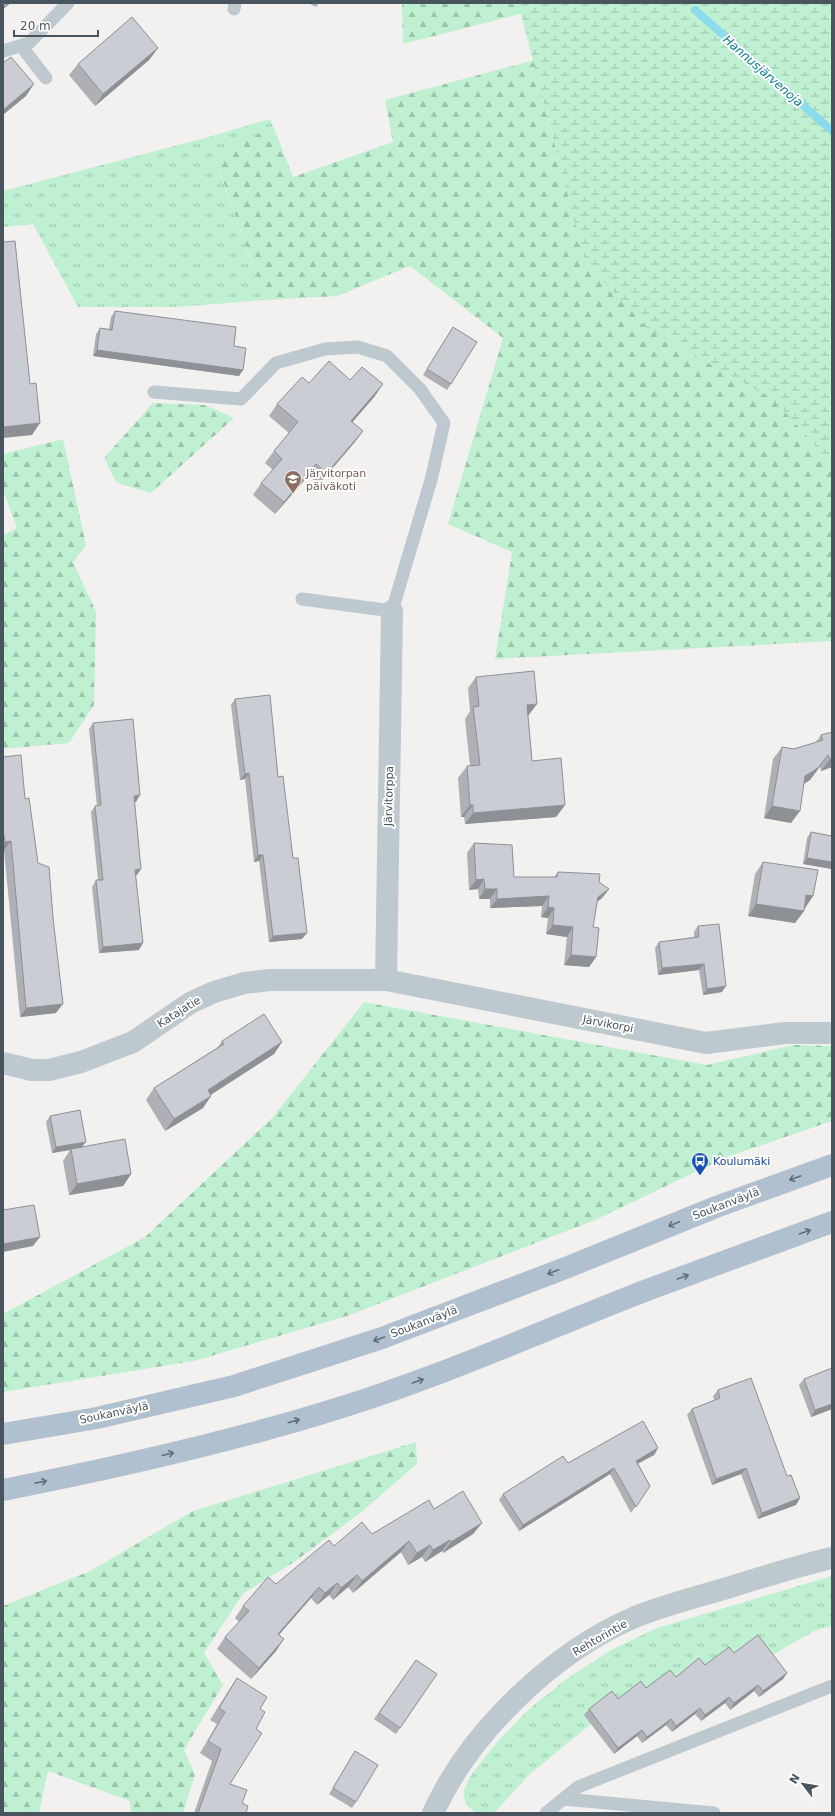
<svg xmlns="http://www.w3.org/2000/svg" width="835" height="1816" font-family="'DejaVu Sans',sans-serif">
  <style>
    .grass { fill: url(#grass-tufts) }
    .forest { fill: url(#forest-firs) }
    .wetland { fill: url(#wetland-marsh) }
    .lines { fill: none; stroke-linecap: round; stroke-linejoin: round }
    .stream { stroke: #8cdbed; stroke-width: 8 }
    .service { stroke: #bec8cf; stroke-width: 13 }
    .minor { stroke: #bec8cf; stroke-width: 22 }
    .primary { stroke: #b0c0cf; stroke-width: 22 }
    .wall { fill: #aeb0b5 }
    .shaded-wall { fill: #8d9094 }
    .building { fill: #cacdd3; stroke: #8d9094 }
    .oneway { stroke: #626f7a }
    .labels { text-anchor: middle; dominant-baseline: central; stroke-width: 4; stroke-linejoin: round; paint-order: stroke }
    .education-label { font-size: 11px; fill: #785e54; stroke: #fff; text-anchor: start }
    .street-label { font-size: 11px; fill: #48545e; stroke: #fff }
    .transit-label { font-size: 11px; fill: #164399; stroke: #fff; text-anchor: start }
    .water-label { font-size: 12px; font-style: italic; fill: #0c7d97; stroke: #fff }
  </style>
  <defs>
    <pattern id="grass-tufts" width="24" height="20" patternUnits="userSpaceOnUse"><rect width="24" height="20" fill="#bff0d1"/><path d="M3 7l-1-3M5 7V3M7 7l1-3M15 17l-1-3M17 17v-4M19 17l1-3" fill="none" stroke="#9dc5ad"/></pattern>
    <pattern id="forest-firs" width="22" height="20" patternUnits="userSpaceOnUse"><rect width="22" height="20" fill="#bff0d1"/><path d="M5 1l3.5 6h-7zM16 11l3.5 6h-7z" fill="#9dc5ad"/></pattern>
    <pattern id="wetland-marsh" width="20" height="14" patternUnits="userSpaceOnUse"><rect width="20" height="14" fill="#bff0d1"/><path d="M1 5h8M5 5V1M11 12h8M15 12V8" fill="none" stroke="#9dc5ad"/></pattern>
  </defs>
  <rect width="100%" height="100%" fill="#f3f0f0"/>
  <g class="grass">
    <path d="M270 119 273 126 215 159 265 300 175 307H78L33 224 3 227V191L205 138Z"/>
    <path d="M832 1576V1626L814 1631 767 1658 730 1659 672 1683 591 1724 529 1775 494 1813H476L466 1805 463 1792 471 1775 498 1741 528 1710 568 1678 611 1650 657 1628Z"/>
  </g>
  <g class="forest">
    <path d="M402 3H563L403 44Z"/>
    <path d="M832 3V641L495 659 512 552 448 524 503 338 410 266 337 296 265 300 215 158 273 126 293 177 393 142 385 100 662 26Z"/>
    <path d="M153 403 205 405 234 418 151 493 117 483 104 458Z"/>
    <path d="M63 439 86 545 73 562 96 612 94 705 69 743 3 749V535L17 528 3 490V454Z"/>
    <path d="M364 1002 707 1065 794 1045 832 1046V1121L727 1157 595 1220 347 1316 194 1361 3 1392V1314L145 1237 273 1117Z"/>
    <path d="M416 1442 417 1464 359 1514 294 1562 243 1594 204 1653 223 1685 184 1750 195 1775 183 1813H131L130 1801 48 1771 39 1813H3V1606L90 1571 193 1511Z"/>
  </g>
  <path class="wetland" d="M518 3H832V464L774 400 648 329 585 261Z"/>
  <g class="lines">
    <path class="stream" d="M695 10 832 131"/>
    <g class="service">
      <path d="M234 9 235 3"/>
      <path d="M21 46 46 78"/>
      <path d="M3 51 29 43 68 3"/>
      <path d="M154 392 241 399 276 363 325 349 358 347 387 356 420 389 444 423 431 480 392 611 302 599"/>
      <path d="M564 1799 714 1813"/>
      <path d="M546 1813 578 1787 832 1686"/>
    </g>
    <g class="minor">
      <path d="M386 980 392 611"/>
      <path d="M3 1063 32 1070H49L81 1062 133 1042 190 1003 214 992 244 983 270 980H386L706 1043 785 1033H832"/>
      <path d="M433 1813C470 1732 553 1652 635 1617 665 1605 697 1597 727 1588 762 1577 797 1566 832 1558"/>
    </g>
    <g class="primary">
      <path d="M3 1434 97 1418 234 1386 382 1338 568 1267 716 1207 832 1165"/>
      <path d="M3 1490C110 1469 218 1445 323 1413 434 1380 539 1332 647 1290 708 1267 770 1245 832 1222"/>
    </g>
  </g>
  <g class="wall">
    <path d="M308 3H319L316 7Z"/>
    <path d="M158 48 149 60 95 106 69 75 78 64Z"/>
    <path d="M115 311 234 346 239 376 93 356 96 334 100 328 109 329 111 317Z"/>
    <path d="M453 327 451 384 447 390 423 375Z"/>
    <path d="M350 380 375 396 352 422 363 431 354 443 319 484 308 476 275 514 253 495 261 483 273 470 265 463 274 451 289 433 269 416 277 404 309 383Z"/>
    <path d="M476 677 528 716 532 761 565 805 556 817 465 824 464 817H461L458 778 467 766H470L465 719 470 711 468 688Z"/>
    <path d="M235 699 278 777 302 939 269 942 259 861 254 862 245 779 240 780 231 705Z"/>
    <path d="M93 723 136 802H135L137 875H136L139 950 99 953 92 887 96 880H98L91 812 95 806H97L89 729Z"/>
    <path d="M832 732V767L821 771 820 767 810 780 804 784 791 823 764 818 773 759 782 747 794 749 816 742 821 735Z"/>
    <path d="M3 757 25 799 56 1013 20 1017 4 850H3Z"/>
    <path d="M811 832 832 836V869L803 864 807 838Z"/>
    <path d="M474 843 514 877H554L558 872 599 882 609 889 602 898 597 902 593 927 596 957 589 967 564 965 567 937 546 934 548 918 541 917 542 906 490 908V899H479L478 889 469 890 467 853Z"/>
    <path d="M763 862 813 896 805 908H804V911L795 923 748 916 755 874Z"/>
    <path d="M698 926 722 992 703 995 699 970 658 975 655 948 659 942 694 937V932Z"/>
    <path d="M222 1041 282 1042 274 1054 211 1095V1096L203 1108 165 1131 146 1100 154 1088 218 1047Z"/>
    <path d="M50 1116 82 1147 131 1174 123 1186 69 1195 63 1161 70 1150 52 1153 46 1122Z"/>
    <path d="M804 1379 832 1409 811 1417 799 1385Z"/>
    <path d="M718 1390 787 1476 800 1498 796 1505 758 1519 741 1474 712 1485 687 1415 692 1409 714 1400 713 1396Z"/>
    <path d="M658 1448 654 1455 638 1463 650 1486 631 1513 610 1474 519 1531 499 1500 503 1494 568 1463Z"/>
    <path d="M434 1509 482 1523 473 1534 443 1553 442 1551 425 1562 422 1557 408 1565 401 1552 353 1593 348 1587 333 1600 329 1595 317 1605 311 1598 279 1635 276 1651 251 1679 217 1649 225 1637 239 1622 235 1618 243 1606 334 1546 372 1534Z"/>
    <path d="M734 1653 787 1673 783 1679 759 1697 754 1691 730 1710 725 1703 701 1721 695 1714 672 1732 666 1725 642 1743 637 1736 614 1754 584 1715 589 1709 618 1699 705 1665Z"/>
    <path d="M416 1660 437 1674 396 1734 374 1719Z"/>
    <path d="M237 1678 260 1709 256 1729 230 1784 242 1803 246 1813H194L212 1761 200 1753 217 1724 210 1720 229 1690Z"/>
    <path d="M355 1751 356 1802 352 1808 329 1794Z"/>
  </g>
  <g class="shaded-wall">
    <path d="M8 3H11L3 9V7Z"/>
    <path d="M158 48 149 60 95 106 103 94Z"/>
    <path d="M34 84 26 96 3 115V110Z"/>
    <path d="M97 350 243 370 239 376 93 356Z"/>
    <path d="M383 384 375 396 343 433 351 421Z"/>
    <path d="M40 423 32 435 3 438V427Z"/>
    <path d="M363 431 354 443 319 484 327 473Z"/>
    <path d="M316 464 308 476 275 514 284 502Z"/>
    <path d="M537 704 528 716 519 717 527 705Z"/>
    <path d="M828 755 810 780 797 788 805 776Z"/>
    <path d="M832 758V767L821 771 830 759Z"/>
    <path d="M249 773 245 779 240 780 245 774Z"/>
    <path d="M140 795 136 802H130L134 796Z"/>
    <path d="M470 805H473L464 817H461Z"/>
    <path d="M565 805 556 817 465 824 473 813Z"/>
    <path d="M772 806 800 811 791 823 764 818Z"/>
    <path d="M11 841 4 850H3V844L5 842Z"/>
    <path d="M258 855H263L259 861 254 862Z"/>
    <path d="M807 858 832 862V869L803 864Z"/>
    <path d="M141 869 137 875 131 876 135 870Z"/>
    <path d="M484 879 478 889 469 890 476 880Z"/>
    <path d="M485 889H497L490 899H479Z"/>
    <path d="M609 889 602 898 591 907 598 897Z"/>
    <path d="M806 895 813 896 805 908 798 907Z"/>
    <path d="M549 896 542 906 490 908 497 899Z"/>
    <path d="M756 904 804 911 795 923 748 916Z"/>
    <path d="M548 907 554 908 548 918 541 917Z"/>
    <path d="M553 925 573 927 567 937 546 934Z"/>
    <path d="M307 933 302 939 269 942 273 936Z"/>
    <path d="M143 943 139 950 99 953 103 947Z"/>
    <path d="M571 955 596 957 589 967 564 965Z"/>
    <path d="M704 964 699 970 658 975 662 968Z"/>
    <path d="M726 986 722 992 703 995 707 989Z"/>
    <path d="M63 1004 56 1013 20 1017 26 1008Z"/>
    <path d="M282 1042 274 1054 199 1102 208 1090Z"/>
    <path d="M211 1096 203 1108 165 1131 174 1119Z"/>
    <path d="M86 1142 81 1148 71 1149 70 1150 52 1153 56 1147Z"/>
    <path d="M131 1174 123 1186 69 1195 77 1184Z"/>
    <path d="M40 1237 33 1246 3 1252V1244Z"/>
    <path d="M832 1404V1409L811 1417 815 1410Z"/>
    <path d="M658 1448 654 1455 632 1467 636 1461Z"/>
    <path d="M614 1468 610 1474 519 1531 523 1525Z"/>
    <path d="M746 1468 741 1474 712 1485 716 1479Z"/>
    <path d="M800 1498 796 1505 758 1519 762 1513Z"/>
    <path d="M482 1523 473 1534 443 1553 451 1542Z"/>
    <path d="M450 1540 442 1551 425 1562 433 1550Z"/>
    <path d="M409 1541 401 1552 353 1593 362 1581Z"/>
    <path d="M430 1545 422 1557 408 1565 417 1553Z"/>
    <path d="M357 1575 348 1587 333 1600 341 1588Z"/>
    <path d="M337 1583 329 1595 317 1605 325 1593Z"/>
    <path d="M319 1587 311 1598 269 1646 278 1634Z"/>
    <path d="M284 1639 276 1651 251 1679 259 1668Z"/>
    <path d="M787 1673 783 1679 759 1697 763 1691Z"/>
    <path d="M758 1685 754 1691 730 1710 734 1703Z"/>
    <path d="M729 1697 725 1703 701 1721 705 1715Z"/>
    <path d="M700 1708 695 1714 672 1732 676 1726Z"/>
    <path d="M671 1719 666 1725 642 1743 647 1737Z"/>
    <path d="M642 1730 637 1736 614 1754 618 1748Z"/>
  </g>
  <g class="building">
    <path d="M3 3H8L3 7Z"/>
    <path d="M132 17 158 48 103 94 78 64Z"/>
    <path d="M11 57 34 84 3 110V63Z"/>
    <path d="M15 241 30 384 36 383 40 423 3 427V242Z"/>
    <path d="M115 311 236 327 234 346 246 348 243 370 97 350 100 328 112 330Z"/>
    <path d="M453 327 477 342 451 384 427 369Z"/>
    <path d="M329 361 350 380 362 367 383 384 351 421 363 431 327 473 316 464 284 502 261 483 282 459 274 451 298 422 277 404 302 377 309 383Z"/>
    <path d="M534 671 537 704 527 705 532 761 561 758 565 805 473 813V805H470L467 766 480 765 473 707 479 706 476 677Z"/>
    <path d="M270 695 278 777 283 776 293 858H298L307 933 273 936 263 855H258L249 773 245 774 235 699Z"/>
    <path d="M133 719 140 795 134 796 141 869 135 870 143 943 103 947 96 880H103L95 806 101 805 93 723Z"/>
    <path d="M832 732V758L830 759 828 755 818 768 805 776 800 811 772 806 782 747 794 749 823 740 821 735Z"/>
    <path d="M21 755 25 799 29 798 38 863 49 867 53 918 63 1004 26 1008 11 841 5 842 3 830V757Z"/>
    <path d="M811 832 832 836V862L807 858Z"/>
    <path d="M474 843 512 845 514 877H557L558 872 600 874 599 882 609 889 598 897 593 927 599 928 596 957 571 955 573 927 553 925 554 908 548 907 549 896 497 899V889H485L484 879 476 880Z"/>
    <path d="M763 862 818 870 813 896 806 895 804 911 756 904Z"/>
    <path d="M719 924 726 986 707 989 704 964 662 968 659 942 699 937 698 926Z"/>
    <path d="M264 1014 282 1042 208 1090 211 1096 174 1119 154 1088 224 1044 222 1041Z"/>
    <path d="M80 1110 86 1142 56 1147 50 1116Z"/>
    <path d="M125 1139 131 1174 77 1184 71 1149Z"/>
    <path d="M34 1205 40 1237 3 1244V1210Z"/>
    <path d="M832 1368V1404L815 1410 804 1379Z"/>
    <path d="M751 1378 787 1476 791 1475 800 1498 762 1513 746 1468 716 1479 692 1409 720 1398 718 1390Z"/>
    <path d="M643 1421 658 1448 636 1461 650 1486 636 1507 614 1468 523 1525 503 1494 563 1456 568 1463Z"/>
    <path d="M463 1491 482 1523 451 1542 450 1540 433 1550 430 1545 417 1553 409 1541 362 1581 357 1575 341 1588 337 1583 325 1593 319 1587 278 1634 284 1639 259 1668 225 1637 249 1611 243 1606 268 1577 276 1584 329 1540 334 1546 362 1522 372 1534 429 1500 434 1509Z"/>
    <path d="M758 1635 787 1673 763 1691 758 1685 734 1703 729 1697 705 1715 700 1708 676 1726 671 1719 647 1737 642 1730 618 1748 589 1709 612 1691 618 1699 641 1681 646 1688 670 1670 676 1677 699 1658 705 1665 729 1647 734 1653Z"/>
    <path d="M416 1660 437 1674 400 1728 379 1713Z"/>
    <path d="M237 1678 267 1697 260 1709 265 1712 256 1729 262 1733 230 1784 247 1790 242 1803 248 1806 246 1813H198L221 1749 208 1741 225 1712 219 1708Z"/>
    <path d="M355 1751 378 1765 356 1802 333 1788Z"/>
  </g>
  <defs><path id="oneway-shaft" d="M-6 0H5M1.5-3L5.5 0L1.5 3" fill="none" stroke-width="1.6" stroke-linecap="round" stroke-linejoin="round"/></defs>
  <g class="oneway">
    <use href="#oneway-shaft" transform="translate(795 1178) rotate(160)"/>
    <use href="#oneway-shaft" transform="translate(674 1224) rotate(158)"/>
    <use href="#oneway-shaft" transform="translate(805 1232) rotate(-20)"/>
    <use href="#oneway-shaft" transform="translate(553 1272) rotate(159)"/>
    <use href="#oneway-shaft" transform="translate(683 1277) rotate(-20)"/>
    <use href="#oneway-shaft" transform="translate(379 1339) rotate(161)"/>
    <use href="#oneway-shaft" transform="translate(418 1381) rotate(-19)"/>
    <use href="#oneway-shaft" transform="translate(294 1421) rotate(-16)"/>
    <use href="#oneway-shaft" transform="translate(168 1454) rotate(-14)"/>
    <use href="#oneway-shaft" transform="translate(41 1482) rotate(-11)"/>
  </g>
  <defs>
    <symbol id="school-pin" viewBox="-11 -11 22 30"><path d="M0 17L-7.5 6A9.5 9.5 0 1 1 7.5 6Z" fill="#8d6e63" stroke="#fff"/><path d="M0-5L7-2L0 1L-7-2ZM-4 1L0 2.5L4 1V4Q0 6-4 4Z" fill="#fff"/></symbol>
    <symbol id="bus-pin" viewBox="-11 -11 22 30"><path d="M0 17L-7.5 6A9.5 9.5 0 1 1 7.5 6Z" fill="#1a4fb4" stroke="#fff"/><path d="M-5-6H5V4H4V6H2V4H-2V6H-4V4H-5ZM-3.5-4V0h7V-4ZM-3.5 1.2v1.5H-2V1.2ZM2 1.2v1.5H3.5V1.2Z" fill="#fff"/></symbol>
  </defs>
  <g fill-rule="evenodd">
    <use href="#school-pin" x="283" y="469" width="20" height="27"/>
    <use href="#bus-pin" x="690" y="1151" width="20" height="27"/>
  </g>
  <g class="labels">
    <g class="education-label">
      <text x="306" y="473">Järvitorpan<tspan x="306" dy="13">päiväkoti</tspan></text>
    </g>
    <g class="street-label">
      <text transform="translate(389 796) rotate(-89)">Järvitorppa</text>
      <text transform="translate(179 1012) rotate(-32)">Katajatie</text>
      <text transform="translate(608 1024) rotate(11)">Järvikorpi</text>
      <text transform="translate(726 1204) rotate(-21)">Soukanväylä</text>
      <text transform="translate(424 1322) rotate(-21)">Soukanväylä</text>
      <text transform="translate(114 1413) rotate(-12)">Soukanväylä</text>
      <text transform="translate(600 1638) rotate(-30)">Rehtorintie</text>
    </g>
    <g class="transit-label">
      <text x="713" y="1161">Koulumäki</text>
    </g>
    <g class="water-label">
      <text transform="translate(763 71) rotate(41)">Hannusjärvenoja</text>
    </g>
  </g>
  <rect width="835" height="1816" fill="none" stroke="#48545e" stroke-width="8"/>
  <g transform="translate(803 1784) rotate(301)" stroke="#ffffff" stroke-width="3" paint-order="stroke">
  <path d="M0-3L7 15L0 10L-7 15Z" fill="#48545e"/>
  <text y="-6" font-size="11" font-weight="bold" text-anchor="middle" fill="#48545e">N</text>
  </g>
  <path d="M14 30v6h84v-6" fill="none" stroke="#48545e" stroke-width="2"/>
  <text x="20" y="30" font-size="12" fill="#48545e" stroke="#ffffff" stroke-width="3" paint-order="stroke">20 m</text>
</svg>
